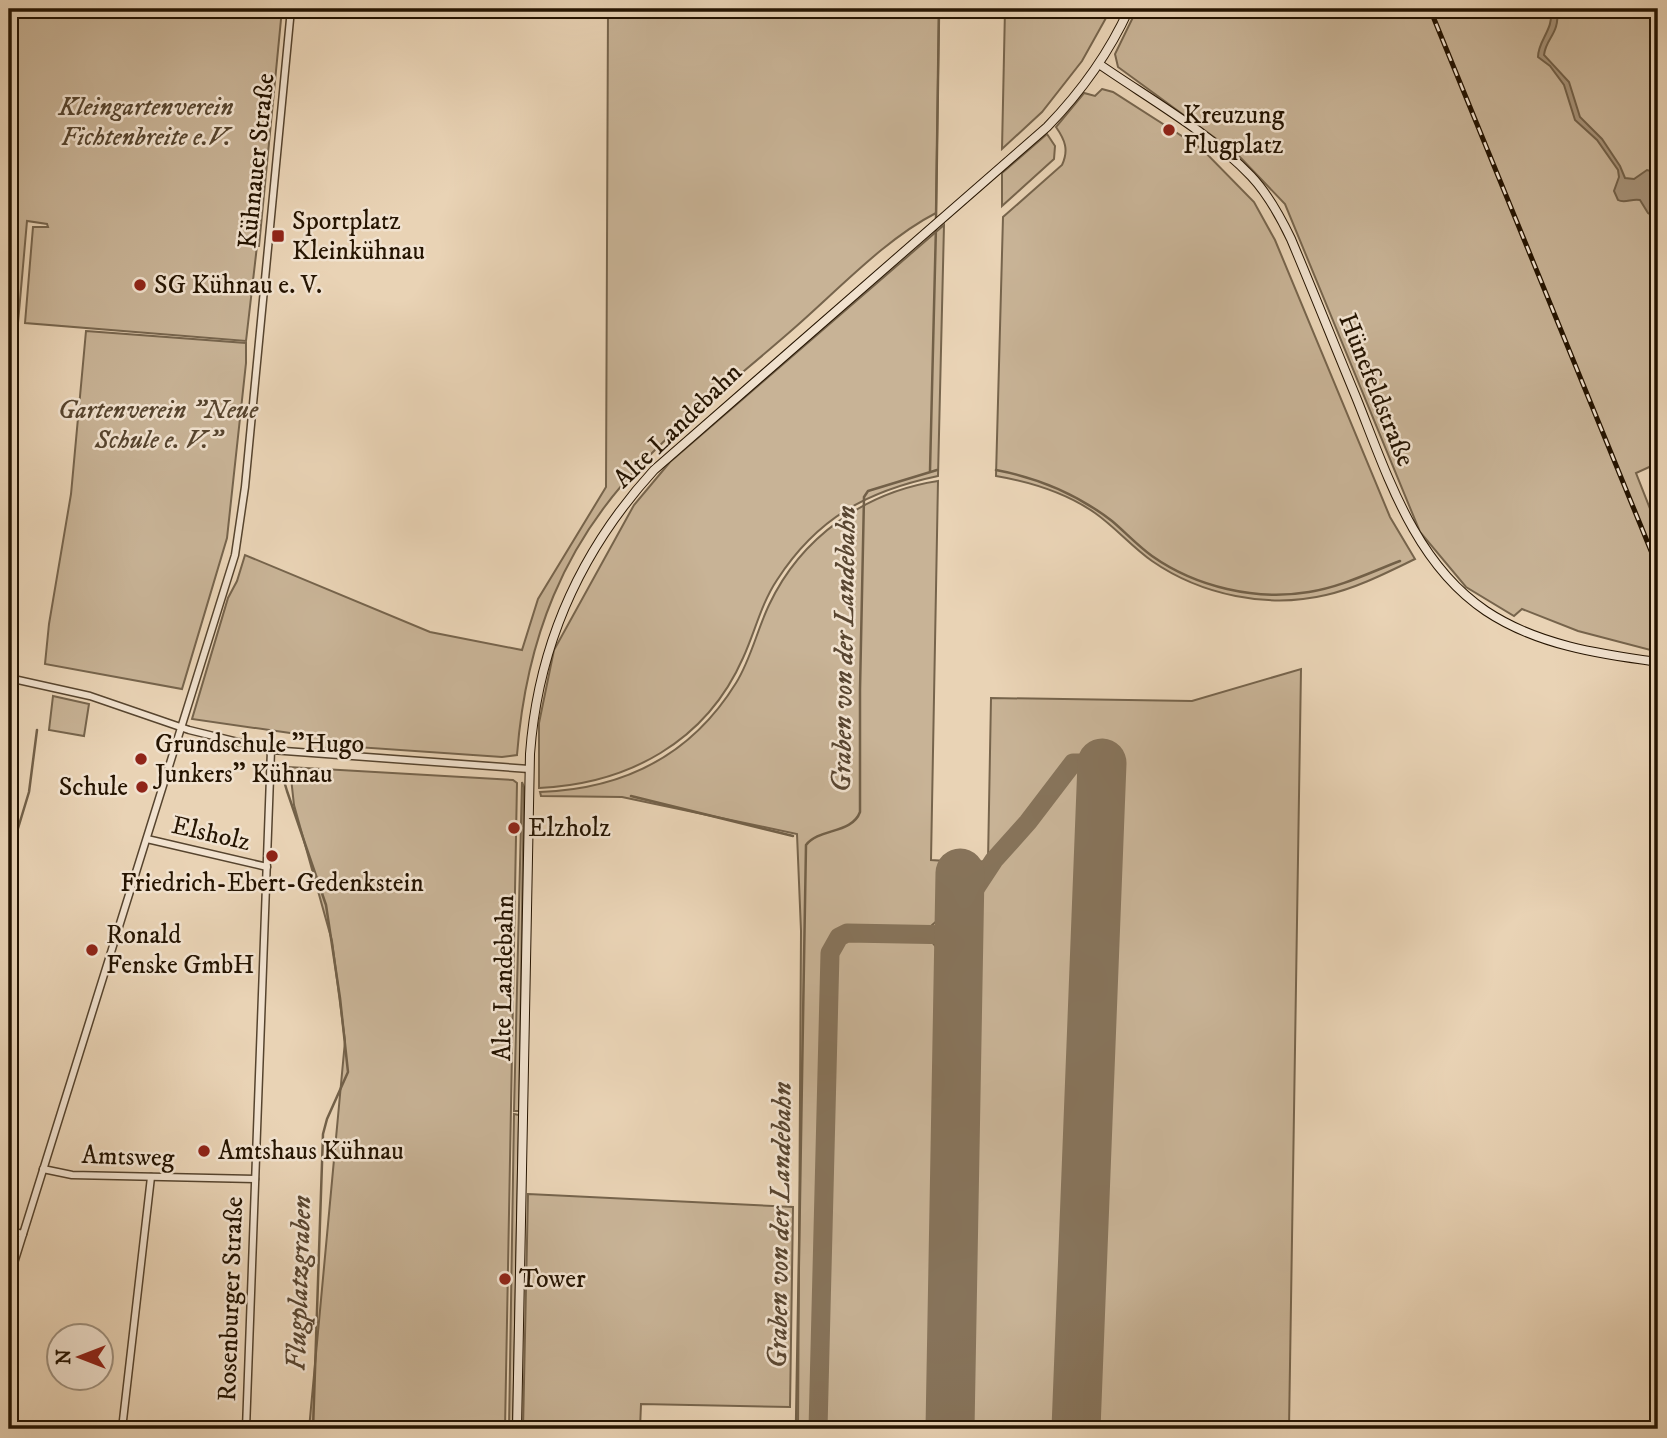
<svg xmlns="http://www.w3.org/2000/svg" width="1667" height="1438" font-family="'IM FELL DW Pica',serif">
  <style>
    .green { fill: #c8b396; stroke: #76644c; stroke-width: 2 }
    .water { fill: #a69278; stroke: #726048; stroke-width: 2 }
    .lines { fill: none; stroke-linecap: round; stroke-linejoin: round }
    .stream { stroke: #726048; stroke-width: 2.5 }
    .taxiway { stroke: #87745b; stroke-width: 19 }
    .runway { stroke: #87745b; stroke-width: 49 }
    .minor-casing { stroke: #56442e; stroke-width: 9 }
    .secondary-casing { stroke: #251401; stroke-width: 10 }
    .minor { stroke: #f1e2cf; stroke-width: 6 }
    .secondary { stroke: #f1e2cf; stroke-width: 8 }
    .rail-casing { stroke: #251401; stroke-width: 5 }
    .rail { stroke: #f1e2cf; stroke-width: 2.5; stroke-dasharray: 8; stroke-linecap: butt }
    .poi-dot { fill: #8f2418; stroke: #f1e2cf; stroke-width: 2.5 }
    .labels { text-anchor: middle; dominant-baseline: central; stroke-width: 5; stroke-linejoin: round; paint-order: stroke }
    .park-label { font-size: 26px; font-style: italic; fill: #56442e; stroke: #f1e2cf }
    .poi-label { font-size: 26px; fill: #251401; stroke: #f1e2cf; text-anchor: start }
    .street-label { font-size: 26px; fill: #251401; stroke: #f1e2cf }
    .water-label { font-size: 28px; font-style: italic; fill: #594631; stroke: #f1e2cf }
  </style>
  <rect width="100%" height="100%" fill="#e9d3b5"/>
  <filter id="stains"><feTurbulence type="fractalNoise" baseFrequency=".00286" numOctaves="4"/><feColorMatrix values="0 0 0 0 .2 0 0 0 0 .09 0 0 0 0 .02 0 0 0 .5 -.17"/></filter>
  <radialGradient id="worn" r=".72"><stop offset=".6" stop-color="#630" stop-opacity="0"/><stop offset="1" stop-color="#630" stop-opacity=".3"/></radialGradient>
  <g class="green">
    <path d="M9 9H282L259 246H257L246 341 25 323 33 227H48L47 224 27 221 18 323 9 321Z"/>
    <path d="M608 9H939L936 213C885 239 836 292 792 330 743 373 691 413 645 460 563 543 526 640 517 755L502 757 328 745 327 749 297 734 192 719 228 598 237 581 245 555 430 632 522 650 538 599 606 487Z"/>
    <path d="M1005 9H1111L1082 61 1042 112 1002 149Z"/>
    <path d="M1137 9H1658V463L1636 473 1658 529V652L1578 631 1522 609 1514 616 1466 587 1420 532 1285 204 1237 154 1118 67 1115 54Z"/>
    <path d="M1102 89 1113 92 1202 149 1254 202 1275 240 1390 517 1415 559C1386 573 1357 588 1326 595 1268 609 1201 595 1152 561 1132 547 1115 527 1095 513 1065 492 1031 482 996 476L1003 217 1062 165C1069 150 1065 140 1056 127L1084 93 1095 96Z"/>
    <path d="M1047 134 1055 146 1054 159 1002 206V173Z"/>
    <path d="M944 225 938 476C867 491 817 518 777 580 761 604 755 632 743 658 706 742 628 784 539 788V723L554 650 634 505 670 462Z"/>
    <path d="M86 331 246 343V363L227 538 182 689 45 664 49 624 71 494Z"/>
    <path d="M938 481 931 860 946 861V913L931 926V941L945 957 937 1429H798L801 931 797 834 622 797 541 796 540 792C624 789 691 756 736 683 751 659 757 630 769 605 801 537 865 492 938 481Z"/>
    <path d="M1301 669 1289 1429H964L974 862 988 861 991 698 1192 701Z"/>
    <path d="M53 696 89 704 84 736 49 730Z"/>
    <path d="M288 767 513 780 517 783 505 1429H309L345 1041 332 941 294 805 290 769Z"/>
    <path d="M522 782 524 787 519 1111H514Z"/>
    <path d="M514 1114 519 1115 513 1429H509Z"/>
    <path d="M528 1194 793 1207 790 1407 641 1404 640 1429H523Z"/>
  </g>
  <path class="water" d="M1551 9H1557C1560 35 1546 37 1544 55L1569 82 1580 117 1602 139 1620 166 1625 178 1634 179 1647 170 1658 173V219L1648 213 1640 200C1632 198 1625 204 1618 200L1614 191 1619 177 1618 170 1597 140 1575 120 1564 85 1550 66 1538 57C1538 40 1554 30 1551 9Z"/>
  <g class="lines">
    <g class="stream">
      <path d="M936 219 939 9"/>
      <path d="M996 470C1039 478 1077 494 1112 521 1125 532 1138 546 1152 556 1196 587 1256 601 1309 592 1341 587 1371 572 1400 561"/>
      <path d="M930 471 936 226"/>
      <path d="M287 774 284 781 287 791 326 905 340 998 348 1072 327 1119 323 1134 313 1429"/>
      <path d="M631 796 793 836"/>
      <path d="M9 858 29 792 37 730"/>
      <path d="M796 1429 806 845C819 828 852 834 860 812V690L864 497 868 491 937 470"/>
    </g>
    <g class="taxiway">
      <path d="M960 892H973L994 860 1028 822 1073 763H1102"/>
      <path d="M818 1429 830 953 839 937 847 933 959 935"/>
    </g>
    <g class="runway">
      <path d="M950 1429 960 873"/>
      <path d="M1076 1429 1102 763"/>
    </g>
    <defs>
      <g id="minor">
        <path d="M9 678 90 696 189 730 271 750 529 769"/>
        <path d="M147 839 267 867"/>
        <path d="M43 1169 72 1175 255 1179"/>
        <path d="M9 1231 23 1234"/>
        <path d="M9 1279 235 555 245 487 291 9"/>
        <path d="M122 1429 151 1177"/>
        <path d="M246 1429 271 750"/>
      </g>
      <g id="secondary">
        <path d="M1099 64C1148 98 1210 133 1251 176 1268 194 1280 216 1291 239 1313 291 1334 344 1356 397 1387 474 1414 563 1486 611 1537 645 1599 654 1658 662"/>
        <path d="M517 1429 530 754C538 645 581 550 654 470L1047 127C1081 92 1109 53 1129 9"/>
      </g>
    </defs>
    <use href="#minor" class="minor-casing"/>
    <use href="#secondary" class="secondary-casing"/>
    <use href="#minor" class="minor"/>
    <use href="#secondary" class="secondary"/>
    <defs>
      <path id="rail" d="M1430 9 1658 568"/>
    </defs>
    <use href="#rail" class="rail-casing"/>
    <use href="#rail" class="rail"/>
  </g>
  <g class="poi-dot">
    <circle cx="1169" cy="130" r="7"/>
    <rect x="271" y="229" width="14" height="14" rx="3.5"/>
    <circle cx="140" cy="285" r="7"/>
    <circle cx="141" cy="759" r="7"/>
    <circle cx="142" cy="787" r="7"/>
    <circle cx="514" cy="828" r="7"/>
    <circle cx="272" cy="856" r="7"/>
    <circle cx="92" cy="950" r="7"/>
    <circle cx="204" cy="1151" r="7"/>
    <circle cx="505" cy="1279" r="7"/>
  </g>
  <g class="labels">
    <g class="park-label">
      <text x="146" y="107">Kleingartenverein<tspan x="146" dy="30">Fichtenbreite e.V.</tspan></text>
      <text x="158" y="410">Gartenverein "Neue<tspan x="158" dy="30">Schule e. V."</tspan></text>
    </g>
    <g class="poi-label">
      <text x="1183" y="115">Kreuzung<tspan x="1183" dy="30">Flugplatz</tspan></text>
      <text x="292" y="221">Sportplatz<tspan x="292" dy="30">Kleinkühnau</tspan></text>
      <text x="154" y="285">SG Kühnau e. V.</text>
      <text x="155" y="744">Grundschule "Hugo<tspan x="155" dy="30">Junkers" Kühnau</tspan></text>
      <text x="128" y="787" text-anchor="end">Schule</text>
      <text x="528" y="828">Elzholz</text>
      <text x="272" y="883" text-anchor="middle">Friedrich-Ebert-Gedenkstein</text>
      <text x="106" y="935">Ronald<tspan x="106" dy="30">Fenske GmbH</tspan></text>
      <text x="218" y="1151">Amtshaus Kühnau</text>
      <text x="519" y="1279">Tower</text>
    </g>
    <g class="street-label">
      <text transform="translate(257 161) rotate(-84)">Kühnauer Straße</text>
      <text transform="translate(1376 390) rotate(68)">Hünefeldstraße</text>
      <text transform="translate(678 426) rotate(-44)">Alte Landebahn</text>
      <text transform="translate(211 834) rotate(13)">Elsholz</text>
      <text transform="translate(504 978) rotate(-89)">Alte Landebahn</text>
      <text transform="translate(128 1157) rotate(2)">Amtsweg</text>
      <text transform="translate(231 1299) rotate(-88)">Rosenburger Straße</text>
    </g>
    <g class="water-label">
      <text transform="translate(844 649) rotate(-89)">Graben von der Landebahn</text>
      <text transform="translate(780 1225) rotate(-89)">Graben von der Landebahn</text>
      <text transform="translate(299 1283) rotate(-88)">Flugplatzgraben</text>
    </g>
  </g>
  <rect width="1667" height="1438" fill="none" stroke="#e9d3b5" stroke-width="35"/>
  <rect x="10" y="10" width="1646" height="1417" fill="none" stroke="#251401" stroke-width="3.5"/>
  <rect x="18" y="18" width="1632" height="1403" fill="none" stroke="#251401" stroke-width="2"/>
  <g transform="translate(80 1357) rotate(270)"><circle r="33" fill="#f1e2cf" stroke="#9f907d" stroke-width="2"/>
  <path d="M0-5L12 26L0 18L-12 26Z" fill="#8f2418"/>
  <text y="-10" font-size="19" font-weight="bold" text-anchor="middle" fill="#251401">N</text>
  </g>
  <rect width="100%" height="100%" filter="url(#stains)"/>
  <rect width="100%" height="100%" fill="url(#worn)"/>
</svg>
